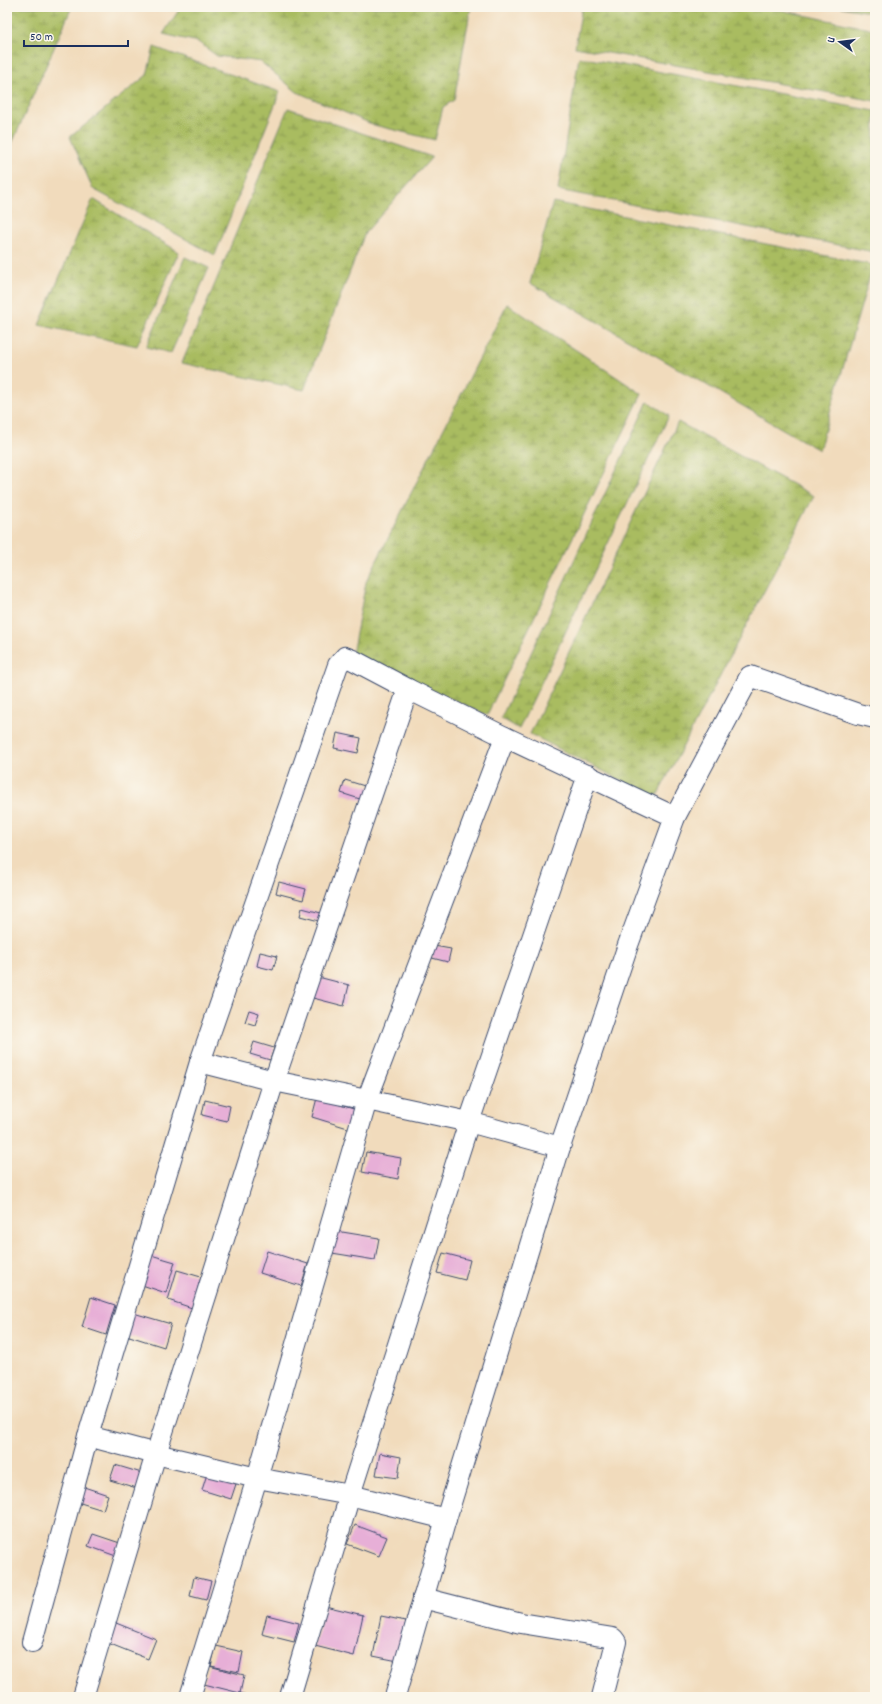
<svg xmlns="http://www.w3.org/2000/svg" width="882" height="1704" font-family="Dekko,sans-serif">
  <style>
    .wetland { fill: url(#wetland-marsh); stroke: #62765f }
    .building { fill: #e7afd7 }
    .lines { fill: none; stroke-linecap: round; stroke-linejoin: round }
    .minor-casing { stroke: #3b496c; stroke-width: 22 }
    .minor { stroke: #fff; stroke-width: 20 }
  </style>
  <defs>
    <pattern id="wetland-marsh" width="20" height="14" patternUnits="userSpaceOnUse"><rect width="20" height="14" fill="#a9bc60"/><path d="M1 5h8M5 5V1M11 12h8M15 12V8" fill="none" stroke="#899952"/></pattern>
  </defs>
  <rect width="100%" height="100%" fill="#fbf7ec"/>
  <filter id="ink" filterUnits="userSpaceOnUse"><feTurbulence type="fractalNoise" baseFrequency=".025" numOctaves="2"/><feDisplacementMap in="SourceGraphic" scale="8" xChannelSelector="R" yChannelSelector="G"/><feConvolveMatrix kernelMatrix="1 2 1 2 8 2 1 2 1" color-interpolation-filters="sRGB"/></filter>
  <filter id="wash" filterUnits="userSpaceOnUse"><feTurbulence type="fractalNoise" baseFrequency=".012" numOctaves="4" result="noise"/><feDisplacementMap in="SourceGraphic" scale="16" xChannelSelector="R" yChannelSelector="G"/><feGaussianBlur stdDeviation="0.9" result="paint"/><feColorMatrix in="noise" values="0 0 0 0 0 0 0 0 0 0 0 0 0 0 0 0 0 1.4 0 .05"/><feComposite in="paint" operator="in"/></filter>
  <g filter="url(#wash)">
    <rect width="100%" height="100%" fill="#f1dbbc"/>
    <g class="wetland">
      <path d="M7 7H69L71 9 7 155Z"/>
      <path d="M181 7H471L454 100 443 107 435 140 374 125 297 92 261 62 217 56 198 42 163 34Z"/>
      <path d="M582 7H766L875 30V101L575 47Z"/>
      <path d="M841 7H875V13Z"/>
      <path d="M154 47 280 92 215 255 93 189 70 137 147 75Z"/>
      <path d="M579 57 875 111 874 252 558 190Z"/>
      <path d="M288 108 432 157 365 233 304 390 182 363Z"/>
      <path d="M93 199 179 252 137 346 39 325Z"/>
      <path d="M553 202 873 265 819 450 530 283Z"/>
      <path d="M185 257 209 268 171 353 146 347Z"/>
      <path d="M507 304 642 394 487 715 352 654 366 582Z"/>
      <path d="M648 401 669 416 519 729 501 718Z"/>
      <path d="M678 422 814 496 656 798 530 734Z"/>
    </g>
    <g id="blocks">
      <g class="building">
        <path d="M337 733 361 738 358 753 334 748Z"/>
        <path d="M345 780 371 788 366 801 341 793Z"/>
        <path d="M279 882 306 889 303 900 276 893Z"/>
        <path d="M302 908 321 913 319 921 300 916Z"/>
        <path d="M434 946 451 949 448 962 432 958Z"/>
        <path d="M260 952 277 956 273 970 257 966Z"/>
        <path d="M318 977 349 985 344 1006 313 998Z"/>
        <path d="M249 1010 259 1013 255 1025 245 1022Z"/>
        <path d="M254 1042 274 1048 270 1060 250 1054Z"/>
        <path d="M317 1098 357 1110 351 1129 312 1117Z"/>
        <path d="M205 1100 230 1106 227 1121 202 1115Z"/>
        <path d="M366 1152 401 1158 398 1179 362 1172Z"/>
        <path d="M336 1231 379 1238 375 1260 332 1253Z"/>
        <path d="M267 1251 308 1264 301 1286 260 1273Z"/>
        <path d="M443 1253 470 1260 465 1280 437 1273Z"/>
        <path d="M151 1255 175 1262 166 1293 142 1285Z"/>
        <path d="M177 1270 201 1277 192 1308 168 1300Z"/>
        <path d="M91 1297 115 1305 106 1335 82 1327Z"/>
        <path d="M130 1312 171 1324 164 1347 123 1334Z"/>
        <path d="M380 1453 401 1457 398 1478 376 1475Z"/>
        <path d="M115 1465 145 1474 140 1489 110 1480Z"/>
        <path d="M207 1474 236 1484 231 1499 202 1490Z"/>
        <path d="M78 1485 108 1495 103 1510 74 1501Z"/>
        <path d="M355 1525 387 1537 379 1556 347 1544Z"/>
        <path d="M93 1534 120 1543 116 1556 88 1546Z"/>
        <path d="M194 1577 211 1581 206 1600 190 1596Z"/>
        <path d="M325 1606 363 1615 354 1656 315 1646Z"/>
        <path d="M267 1615 299 1623 294 1642 262 1634Z"/>
        <path d="M381 1616 406 1621 398 1661 373 1656Z"/>
        <path d="M116 1623 156 1639 148 1659 108 1643Z"/>
        <path d="M216 1646 243 1652 239 1672 211 1666Z"/>
        <path d="M209 1666 244 1675 240 1693 204 1684Z"/>
        <path d="M240 1693 253 1697H239Z"/>
      </g>
    </g>
  </g>
  <g filter="url(#ink)">
    <use href="#blocks" fill-opacity="0" stroke="#3b496c" stroke-width="1"/>
    <g class="lines">
      <defs>
        <g id="minor">
          <path d="M560 1147 469 1122 588 775"/>
          <path d="M88 1436 200 1062"/>
          <path d="M446 1519 350 1495 469 1122 367 1100 505 737"/>
          <path d="M423 1598 521 1623 613 1638 616 1642 602 1697"/>
          <path d="M32 1642 88 1436 156 1454 83 1697"/>
          <path d="M190 1697 257 1478 156 1454 274 1081 200 1062 338 665 345 657 353 660 408 689 505 737 675 817"/>
          <path d="M290 1697 350 1495 257 1478 367 1100 274 1081 408 689"/>
          <path d="M395 1697 446 1519 560 1147 628 945 675 817 750 676 858 714 875 718"/>
        </g>
      </defs>
      <use href="#minor" class="minor-casing"/>
      <use href="#minor" class="minor"/>
    </g>
  </g>
  <rect width="882" height="1704" fill="none" stroke="#fbf7ec" stroke-width="24"/>
  <g transform="translate(840 42) rotate(284)" stroke="#fbf7ec" stroke-width="3" paint-order="stroke">
  <path d="M0-3L7 15L0 10L-7 15Z" fill="#1b2f5e"/>
  <text y="-6" font-size="11" font-weight="bold" text-anchor="middle" fill="#1b2f5e">U</text>
  </g>
  <path d="M24 40v6h104v-6" fill="none" stroke="#1b2f5e" stroke-width="2"/>
  <text x="30" y="40" font-size="12" fill="#1b2f5e" stroke="#fbf7ec" stroke-width="3" paint-order="stroke">50 m</text>
</svg>
